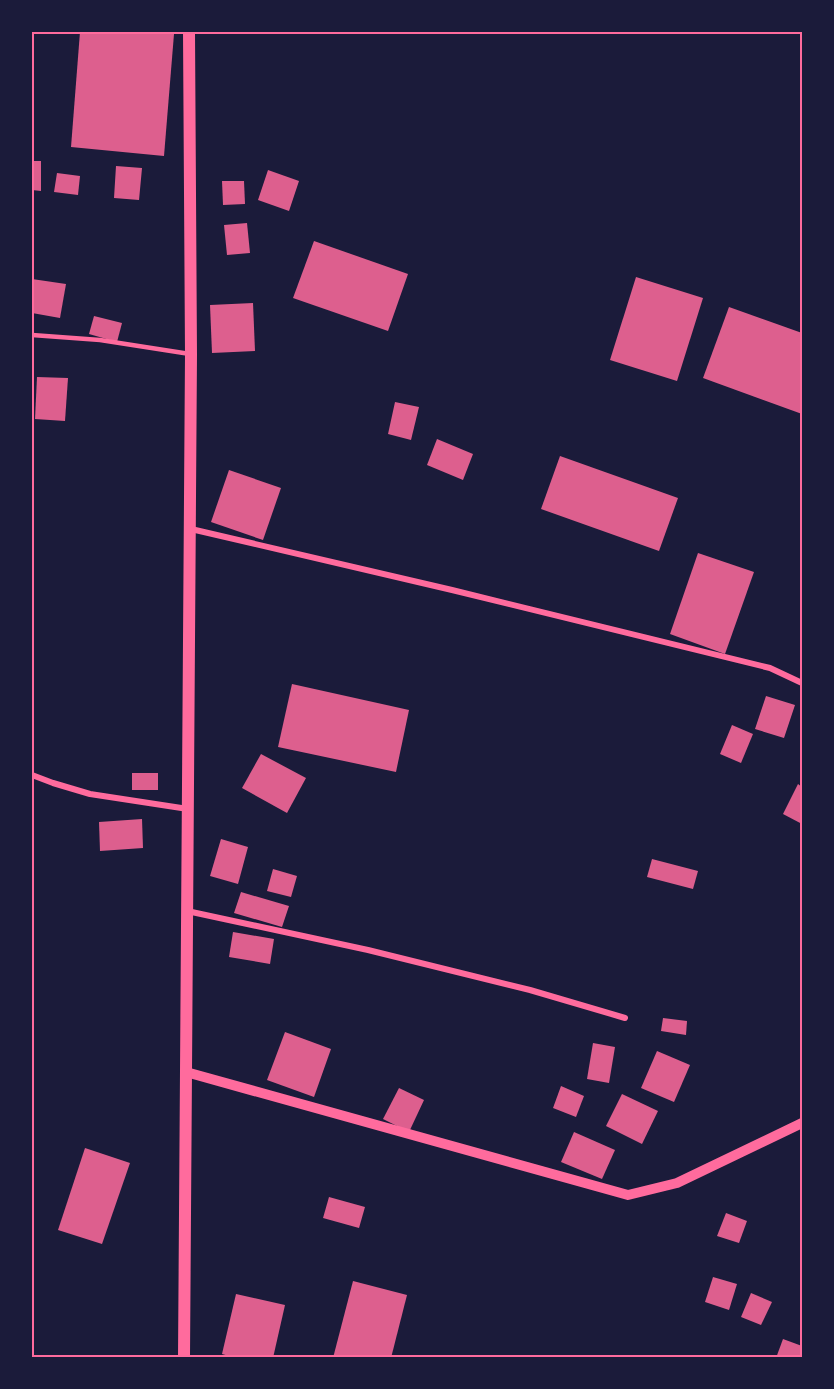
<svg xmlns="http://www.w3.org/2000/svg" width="834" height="1389" font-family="Quicksand,sans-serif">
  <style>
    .building { fill: #dd5f8e }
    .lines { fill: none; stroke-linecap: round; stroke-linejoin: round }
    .service { stroke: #ff6b9d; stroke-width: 4.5 }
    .minor { stroke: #ff6b9d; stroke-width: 6 }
    .tertiary { stroke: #ff6b9d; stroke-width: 10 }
    .secondary { stroke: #ff6b9d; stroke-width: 12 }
    .neatline { fill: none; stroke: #ff6b9d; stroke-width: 2 }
  </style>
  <rect width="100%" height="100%" fill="#1b1b3a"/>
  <g class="building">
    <path d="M80 32H140L174 34 164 156 71 147Z"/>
    <path d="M32 161H41V191L32 190Z"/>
    <path d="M116 166 142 168 139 200 114 198Z"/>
    <path d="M268 170 299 181 289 211 258 200Z"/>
    <path d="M57 173 80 176 78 195 54 192Z"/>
    <path d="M222 181H244L245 204 223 205Z"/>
    <path d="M247 223 250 253 227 255 224 225Z"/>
    <path d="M314 241 408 274 388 331 293 298Z"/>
    <path d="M636 277 703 298 677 381 610 360Z"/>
    <path d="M32 279 66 284 60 318 32 313Z"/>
    <path d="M253 303 255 351 212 353 210 305Z"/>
    <path d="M729 307 802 333V414L703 378Z"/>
    <path d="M94 316 122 323 117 342 89 334Z"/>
    <path d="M37 377 68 378 65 421 35 419Z"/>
    <path d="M395 402 419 407 411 440 388 434Z"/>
    <path d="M437 439 473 454 463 480 427 465Z"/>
    <path d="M560 456 678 498 659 551 541 509Z"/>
    <path d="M229 470 281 488 263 540 211 522Z"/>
    <path d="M698 553 754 572 725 654 670 634Z"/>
    <path d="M292 684 409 710 396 772 278 747Z"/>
    <path d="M766 696 795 705 784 738 755 729Z"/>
    <path d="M732 725 753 734 741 763 720 754Z"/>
    <path d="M261 754 306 778 287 813 242 788Z"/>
    <rect x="132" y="773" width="26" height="17"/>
    <path d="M798 784 802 787V824L783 814Z"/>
    <path d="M142 819 143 848 100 851 99 822Z"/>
    <path d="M221 839 248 847 238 884 210 876Z"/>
    <path d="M652 859 698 871 693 889 647 877Z"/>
    <path d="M273 869 297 876 291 897 267 891Z"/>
    <path d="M241 892 289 906 282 927 234 913Z"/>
    <path d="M233 932 274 939 270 964 229 957Z"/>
    <path d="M663 1018 687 1021 686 1035 661 1031Z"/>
    <path d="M285 1032 331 1049 314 1097 267 1080Z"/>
    <path d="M593 1043 615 1047 609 1083 587 1079Z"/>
    <path d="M657 1051 690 1065 674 1102 641 1088Z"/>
    <path d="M561 1086 584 1096 576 1117 553 1108Z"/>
    <path d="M399 1088 424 1100 409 1132 383 1119Z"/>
    <path d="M622 1094 658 1111 642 1144 606 1126Z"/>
    <path d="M574 1132 615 1150 602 1179 561 1162Z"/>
    <path d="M85 1148 130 1163 102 1244 58 1230Z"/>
    <path d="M329 1197 365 1207 359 1228 323 1218Z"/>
    <path d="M726 1213 747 1221 739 1243 717 1236Z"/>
    <path d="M713 1277 737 1284 729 1310 705 1302Z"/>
    <path d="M353 1281 407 1295 391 1358H333Z"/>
    <path d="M751 1293 772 1302 761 1325 741 1317Z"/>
    <path d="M236 1294 285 1305 273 1358H236L222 1354Z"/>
    <path d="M783 1339 802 1346V1358H776Z"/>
  </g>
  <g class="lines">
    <path class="service" d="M32 335 100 340 190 354"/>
    <g class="minor">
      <path d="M191 529 452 590 770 668 802 683"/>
      <path d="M32 775 53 783 90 794 188 809"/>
      <path d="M187 911 368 950 530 990 625 1018"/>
    </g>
    <path class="tertiary" d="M186 1072 628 1195 677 1183 802 1123"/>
    <path class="secondary" d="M184 1358 191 354 189 32"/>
  </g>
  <rect width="834" height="1389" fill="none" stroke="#1b1b3a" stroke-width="66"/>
  <rect x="33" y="33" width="768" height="1323" class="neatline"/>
</svg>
